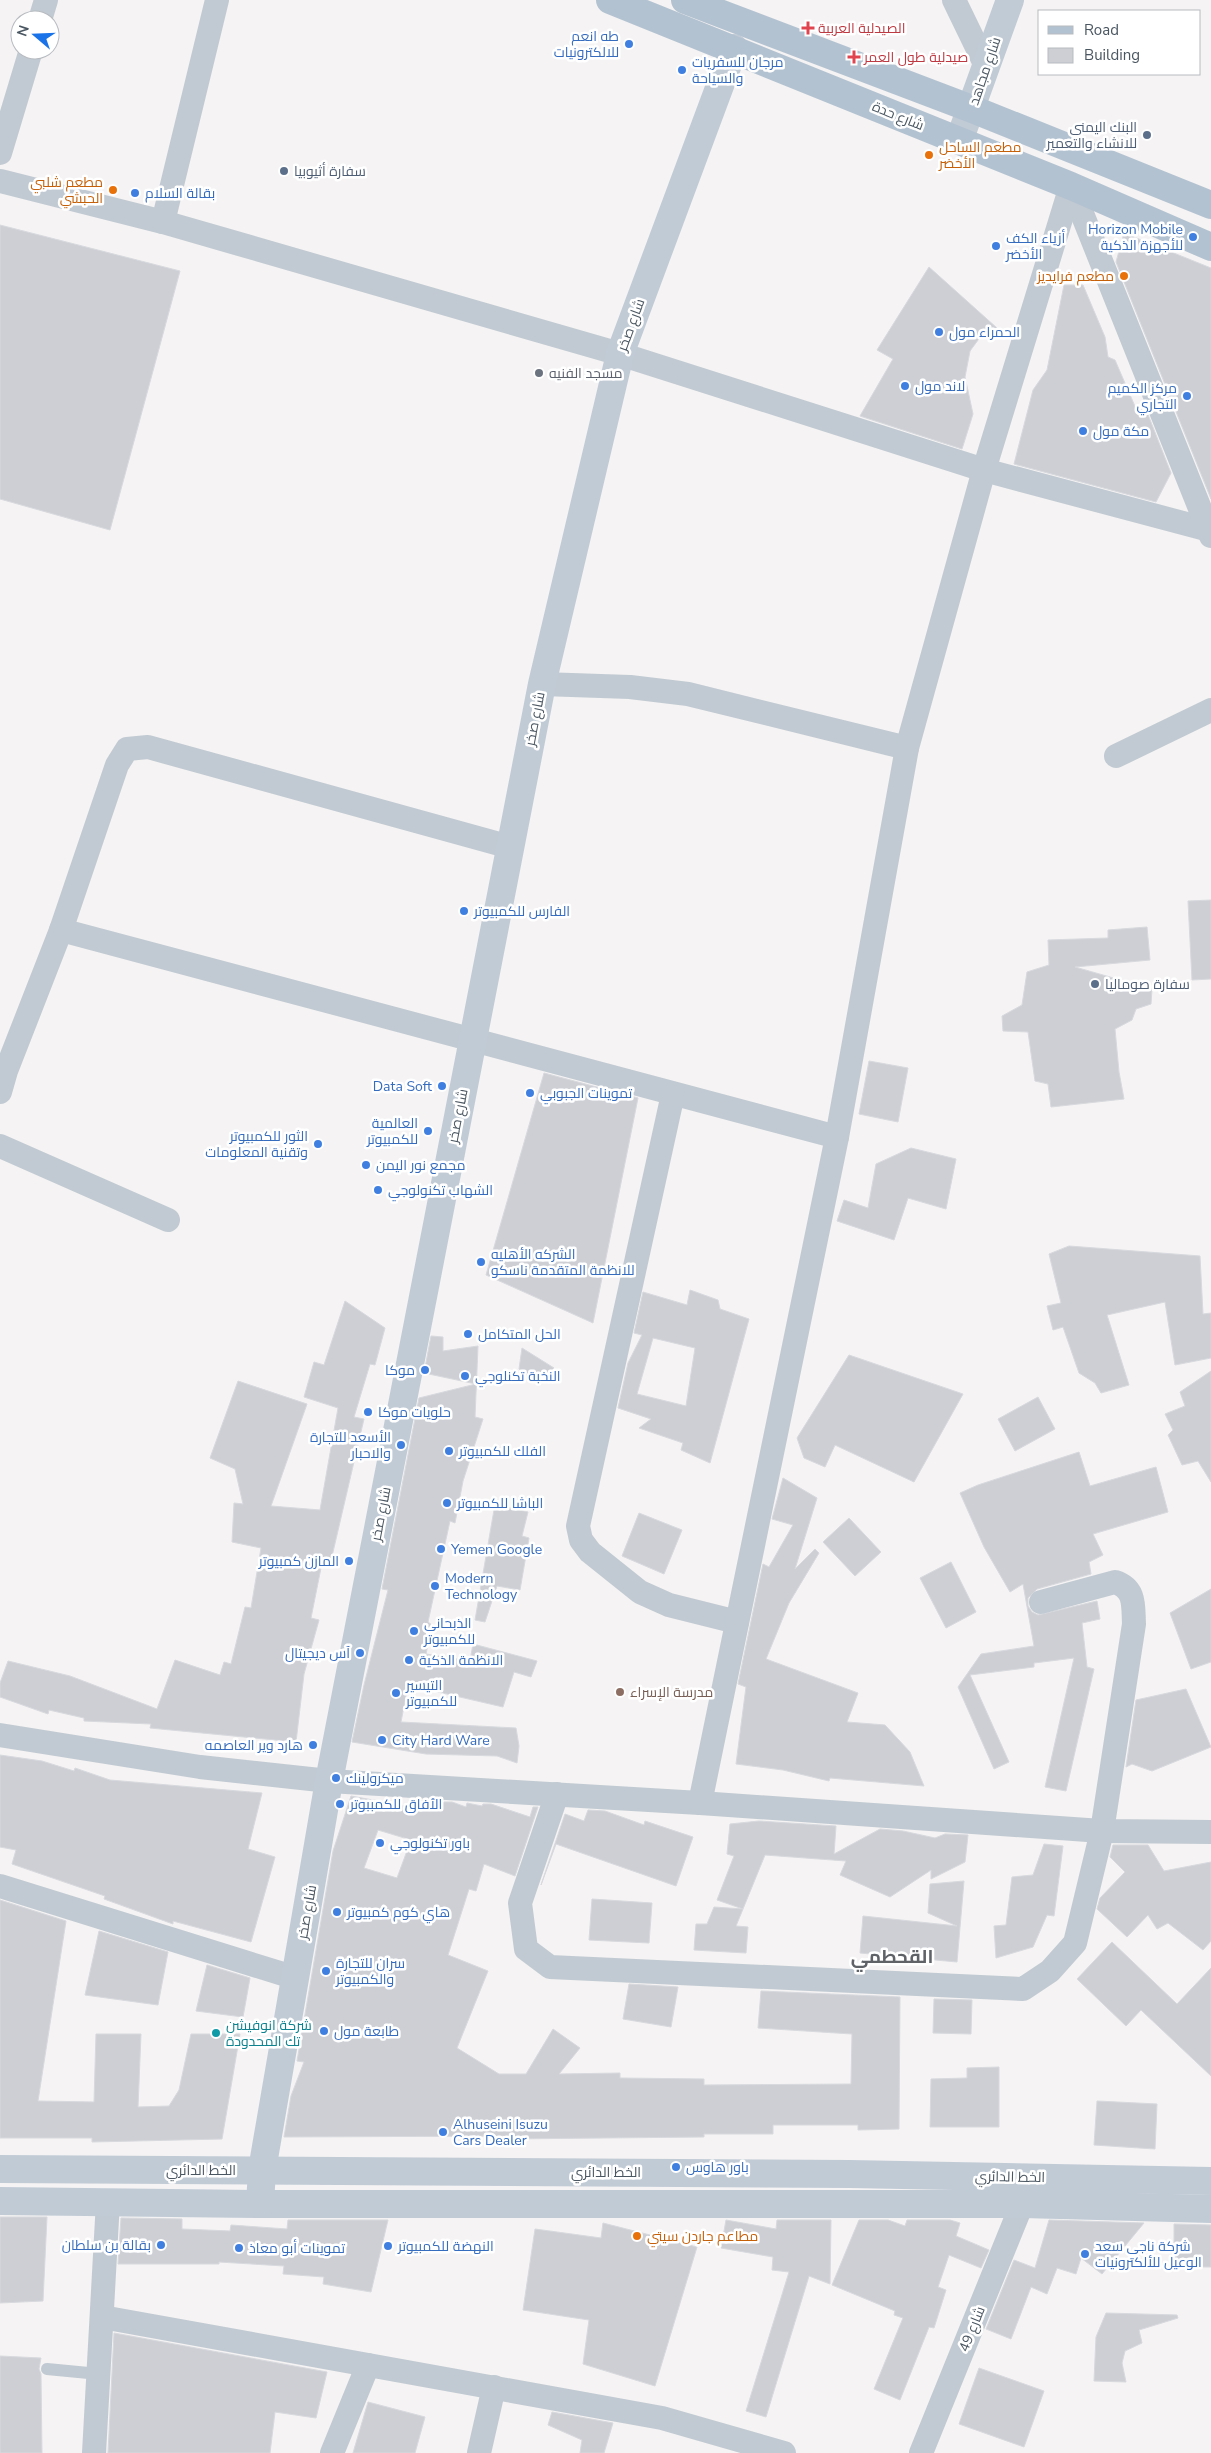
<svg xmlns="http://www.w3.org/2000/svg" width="1211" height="2453" font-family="'Nunito Sans',Cairo,sans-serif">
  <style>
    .building { fill: #cdcfd5; stroke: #d7d9de; fill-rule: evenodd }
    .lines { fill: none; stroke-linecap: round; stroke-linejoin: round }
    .lane { stroke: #c1cad2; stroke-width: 12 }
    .street { stroke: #c1cad2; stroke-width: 24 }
    .secondary { stroke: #c1cbd6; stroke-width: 28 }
    .primary { stroke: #b3c2d1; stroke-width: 28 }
    .health-dot { fill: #e0444e; stroke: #fff; stroke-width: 2 }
    .shop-dot { fill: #3f7fe0; stroke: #fff; stroke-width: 2 }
    .service-dot { fill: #5c6f8a; stroke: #fff; stroke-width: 2 }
    .food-dot { fill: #e8710a; stroke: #fff; stroke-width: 2 }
    .worship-dot { fill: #6b7280; stroke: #fff; stroke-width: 2 }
    .education-dot { fill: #8d6e63; stroke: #fff; stroke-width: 2 }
    .culture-dot { fill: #0f9aa8; stroke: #fff; stroke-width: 2 }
    .labels { text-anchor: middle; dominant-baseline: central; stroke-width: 5; stroke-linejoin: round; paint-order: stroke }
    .health-label { font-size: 14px; fill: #be3a42; stroke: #fff; text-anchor: start }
    .shop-label { font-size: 14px; fill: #366cbe; stroke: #fff; text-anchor: start }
    .street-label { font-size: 14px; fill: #4a5661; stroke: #fff }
    .service-label { font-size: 14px; fill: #4e5e75; stroke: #fff; text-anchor: start }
    .food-label { font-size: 14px; fill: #c56008; stroke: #fff; text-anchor: start }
    .worship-label { font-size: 14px; fill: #5b616d; stroke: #fff; text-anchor: start }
    .education-label { font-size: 14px; fill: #785e54; stroke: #fff; text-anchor: start }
    .culture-label { font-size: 14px; fill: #0d838f; stroke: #fff; text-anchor: start }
    .district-label { font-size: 19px; font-weight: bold; fill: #5f6368; stroke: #fff }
  </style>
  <rect width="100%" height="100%" fill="#f5f3f3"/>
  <g class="building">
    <path d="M0 225 180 271 110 530 0 499Z"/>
    <path d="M1124 233 1211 268V499L1116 262Z"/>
    <path d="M929 267 997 328 981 336 970 351 965 377 973 414 962 449 860 416 893 359 877 350Z"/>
    <path d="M1064 285H1083L1105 337 1108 357 1115 360 1137 411 1145 407 1171 473 1156 502 1014 464 1033 390 1047 370Z"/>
    <path d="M1211 900V979L1192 980 1188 901Z"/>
    <path d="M1147 927 1150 960 1075 967 1152 989 1151 1004 1136 1009 1132 1020 1115 1029 1119 1072 1124 1099 1051 1107 1048 1084 1035 1081 1028 1032 1003 1031 1002 1016 1022 1005 1027 972 1049 965 1048 940 1108 938V930Z"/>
    <path d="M869 1061 908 1068 898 1122 859 1114Z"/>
    <path d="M544 1073 638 1098 593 1323 486 1275Z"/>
    <path d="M911 1148 956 1159 946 1209 908 1198 894 1240 837 1221 844 1200 868 1208 876 1164Z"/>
    <path d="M1069 1246 1200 1256 1203 1314 1211 1313V1358L1175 1365 1165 1302 1107 1315 1129 1385 1101 1393 1095 1383 1079 1373 1063 1327 1053 1330 1047 1306 1061 1303 1049 1254Z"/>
    <path d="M690 1290 718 1300 720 1309 749 1319 710 1463 681 1450 683 1443 639 1428 651 1419 618 1408 628 1363 642 1335 634 1333 643 1292 687 1305ZM653 1338 695 1348 686 1406 637 1394Z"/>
    <path d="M345 1301 385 1328 375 1365 370 1364 354 1417 364 1419 330 1565 322 1563 311 1618 319 1620 304 1674 296 1742 150 1728 151 1724 84 1721V1718L49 1710 48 1714 0 1697V1683L8 1661 70 1676 157 1709 175 1660 220 1675 224 1662 231 1664 245 1607 251 1608 261 1548 232 1542 234 1503 243 1504 235 1469 210 1458 238 1381 307 1404 271 1506 320 1510 338 1408 304 1397 314 1362 324 1365Z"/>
    <path d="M431 1336 443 1337V1351L478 1346 475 1417 483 1419 463 1481 455 1523 450 1521 428 1622 432 1625 426 1654 470 1661 473 1644 537 1661 531 1677 514 1672 503 1707 408 1685 401 1722 516 1728 519 1746 517 1763 497 1756 426 1754 352 1742 364 1685 388 1590 382 1589 419 1398 476 1384 424 1373Z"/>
    <path d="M522 1348 554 1368 538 1383 519 1369Z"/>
    <path d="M849 1355 963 1394 914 1482 835 1445 825 1467 804 1458 797 1438Z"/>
    <path d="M1211 1371V1482L1198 1461 1182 1465 1168 1435 1173 1430 1165 1414 1185 1406 1180 1392Z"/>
    <path d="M1038 1397 1055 1429 1015 1451 998 1419Z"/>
    <path d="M1079 1452 1090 1486 1156 1467 1168 1512 1093 1534 1103 1555 1089 1562 1091 1574 1037 1589 1028 1598V1606L1032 1612 1038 1615 1097 1601 1100 1619 1082 1623 1087 1667 1094 1669 1066 1791 1045 1787 1074 1658 1034 1663V1667L970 1675 1009 1762 994 1769 958 1687 981 1654 1034 1646 1023 1584 1010 1592 984 1547 960 1493 978 1485Z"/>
    <path d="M783 1478 817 1498 795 1569 815 1549 819 1553 789 1603 766 1659 858 1693 847 1722 885 1725 910 1752 924 1786 830 1778 829 1781 783 1770 736 1764 746 1687 738 1684 763 1564 769 1567 793 1525 772 1519Z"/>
    <path d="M495 1504 528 1512 522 1536 529 1538 520 1590 497 1586 485 1622 475 1620Z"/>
    <path d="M639 1513 682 1530 664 1574 622 1556Z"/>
    <path d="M849 1518 881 1552 855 1576 823 1542Z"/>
    <path d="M951 1562 976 1612 946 1628 920 1578Z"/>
    <path d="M1211 1589V1662L1191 1669 1170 1613Z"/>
    <path d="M1186 1689 1211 1747 1152 1771 1132 1764 1126 1767 1136 1700Z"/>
    <path d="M0 1755 42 1761 74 1771 75 1768 110 1780 262 1793 248 1849 275 1857 251 1942 173 1921V1924L104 1899 105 1896 12 1864 16 1850 0 1847Z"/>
    <path d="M351 1796 417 1808 419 1800 443 1803 444 1802H452L466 1807 467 1803 482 1806 483 1804H491L530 1817 533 1807H538L515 1876 484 1864 476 1891 469 1889 448 1955 488 1971 457 2048 499 2074H526L553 2029 580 2048 559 2074 620 2073V2078L704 2079V2085L851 2084 852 2034 758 2028 761 1991 900 1997 899 2129 858 2130V2125H773V2134H704V2137L505 2139V2136L284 2137 291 2096 304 2062 297 2061 333 1851ZM378 1830 411 1840 397 1878 364 1868Z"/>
    <path d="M588 1810 605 1811 644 1825 645 1821 693 1837 676 1886 556 1844 541 1885 565 1814 584 1821Z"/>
    <path d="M759 1821 836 1826 834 1854 880 1829 903 1831 935 1838 945 1834 968 1835 965 1862 931 1879V1870L890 1897 840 1875 846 1861 765 1855 743 1909 717 1900 734 1856 727 1854 730 1824Z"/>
    <path d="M1044 1844 1063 1846 1054 1916 1047 1915 1033 1947 996 1958 994 1926 1006 1925 1012 1877 1033 1875Z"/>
    <path d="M1113 1845H1148L1164 1871 1211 1862V1941L1203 1950 1168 1923 1157 1929 1148 1915 1127 1937 1097 1909 1100 1898 1125 1872 1110 1857Z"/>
    <path d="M964 1881 957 1962 860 1953 863 1916 957 1926 928 1913 930 1884Z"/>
    <path d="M592 1899 652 1903 649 1943 589 1940Z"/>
    <path d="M0 1900 66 1921 38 2101 94 2102 96 2034H141L138 2107 169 2106 179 2090 191 2034H240L222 2139 92 2142V2138H0Z"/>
    <path d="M714 1907 743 1909 736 1926 748 1927 746 1953 694 1950 696 1924H707Z"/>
    <path d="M99 1931 168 1952 158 2005 85 1995Z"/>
    <path d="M1112 1942 1177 2004 1211 1968V2076L1141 2010 1126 2026 1077 1979Z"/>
    <path d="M207 1965 250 1978 243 2017 196 2011Z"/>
    <path d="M629 1984 678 1987 671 2027 623 2019Z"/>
    <path d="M934 1999 972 2000 971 2034 933 2033Z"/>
    <path d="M999 2067V2127H930L931 2079 967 2078V2068Z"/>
    <path d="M1097 2101 1157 2104 1155 2149 1094 2145Z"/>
    <path d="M0 2217H47L43 2301 0 2303Z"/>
    <path d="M121 2218 182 2219V2229L230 2231 231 2225 287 2229 288 2220H388L371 2292 323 2284 324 2277 283 2274 284 2266 219 2262V2264H118Z"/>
    <path d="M726 2220 776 2229 777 2220H831L830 2284 809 2276 766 2417 746 2411 789 2272 772 2270 773 2257 721 2248Z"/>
    <path d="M859 2220H888L905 2226 907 2220H950L960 2223 956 2236 989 2250 981 2268 949 2255 938 2287 946 2290 934 2328 929 2327 900 2400 874 2389 903 2318 894 2315 895 2311 832 2285Z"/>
    <path d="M1049 2220 1144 2223 1102 2274 1081 2258 1076 2274 1057 2268 1047 2294 1031 2287 1011 2339 986 2329 1014 2260 1035 2268Z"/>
    <path d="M603 2223 697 2247 655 2386 583 2364 589 2320 523 2310 535 2229 601 2238Z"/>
    <path d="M1174 2224 1211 2225V2267H1174Z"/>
    <path d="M1106 2313 1177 2315 1178 2318 1139 2330 1142 2343 1125 2351 1122 2363 1126 2382 1094 2381 1096 2337Z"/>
    <path d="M114 2333 327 2372 316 2418 275 2412 270 2453H108Z"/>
    <path d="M0 2356 41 2358 39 2369 41 2374 42 2453H0Z"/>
    <path d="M979 2368 1044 2391 1024 2447 959 2424Z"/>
    <path d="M368 2402 425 2417 415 2453H353Z"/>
    <path d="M552 2412 613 2423 604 2453H580L582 2440 548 2425Z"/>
  </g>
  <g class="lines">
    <path class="lane" d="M47 2369 99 2374"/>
    <g class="street">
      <path d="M954 0 987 68"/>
      <path d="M40 20 46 0"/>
      <path d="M0 153 31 50"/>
      <path d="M0 181 163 222 620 354 984 470 1209 530"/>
      <path d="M1071 186 1211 536"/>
      <path d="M163 222 217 0"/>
      <path d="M542 684 630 687 688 694 907 748"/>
      <path d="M1116 756 1211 710"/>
      <path d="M61 930 837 1137"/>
      <path d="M0 1092 6 1071 61 930 117 765 127 749 148 747 510 847"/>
      <path d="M673 1094 578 1526 581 1540 590 1552 640 1592 669 1605 737 1622"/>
      <path d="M0 1146 168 1220"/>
      <path d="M0 1735 200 1767 329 1781 700 1803 1102 1831 1211 1832"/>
      <path d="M557 1794 520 1903 526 1949 550 1967 1023 1989 1050 1971 1075 1943 1102 1831 1134 1624C1133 1606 1136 1589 1115 1582L1041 1602"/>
      <path d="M700 1803 837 1137 907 748 984 470 1071 186"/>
      <path d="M0 1886 296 1978"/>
      <path d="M102 2317 662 2418 784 2453"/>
      <path d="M94 2453 108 2201"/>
      <path d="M332 2453 368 2365"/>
      <path d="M479 2453 494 2387"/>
      <path d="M921 2453 1022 2204"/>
    </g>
    <g class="secondary">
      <path d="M959 141 1010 0"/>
      <path d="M0 2169 850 2174 1211 2181"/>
      <path d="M0 2201 260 2204H1022L1211 2209"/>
      <path d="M260 2204 262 2170 329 1781 542 684 620 354 734 48"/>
    </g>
    <g class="primary">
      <path d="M610 0 1071 186 1211 247"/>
      <path d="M685 0 972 109 1211 205"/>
    </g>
  </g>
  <g class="health-dot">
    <path d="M805.5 20.5h5v5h5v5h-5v5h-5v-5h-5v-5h5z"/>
    <path d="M851.5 49.5h5v5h5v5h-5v5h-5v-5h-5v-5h5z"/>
  </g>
  <g class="shop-dot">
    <circle cx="629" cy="44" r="5"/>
    <circle cx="682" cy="70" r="5"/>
    <circle cx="135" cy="193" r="5"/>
    <circle cx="1193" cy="237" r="5"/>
    <circle cx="996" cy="246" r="5"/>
    <circle cx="939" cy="332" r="5"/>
    <circle cx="905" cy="386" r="5"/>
    <circle cx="1187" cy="396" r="5"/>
    <circle cx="1083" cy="431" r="5"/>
    <circle cx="464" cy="911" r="5"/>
    <circle cx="442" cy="1086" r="5"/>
    <circle cx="530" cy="1093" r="5"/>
    <circle cx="428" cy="1131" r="5"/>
    <circle cx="318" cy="1144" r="5"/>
    <circle cx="366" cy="1165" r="5"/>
    <circle cx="378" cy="1190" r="5"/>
    <circle cx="481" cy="1262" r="5"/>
    <circle cx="468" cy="1334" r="5"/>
    <circle cx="425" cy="1370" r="5"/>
    <circle cx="465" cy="1376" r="5"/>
    <circle cx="368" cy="1412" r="5"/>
    <circle cx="401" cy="1445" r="5"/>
    <circle cx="449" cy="1451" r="5"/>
    <circle cx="447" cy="1503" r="5"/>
    <circle cx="441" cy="1549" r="5"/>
    <circle cx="349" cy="1561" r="5"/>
    <circle cx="435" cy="1586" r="5"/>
    <circle cx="414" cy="1631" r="5"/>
    <circle cx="360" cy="1653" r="5"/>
    <circle cx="409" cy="1660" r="5"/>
    <circle cx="396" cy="1693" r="5"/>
    <circle cx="382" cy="1740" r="5"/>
    <circle cx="313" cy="1745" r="5"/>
    <circle cx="336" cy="1778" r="5"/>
    <circle cx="340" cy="1804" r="5"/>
    <circle cx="380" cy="1843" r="5"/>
    <circle cx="337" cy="1912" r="5"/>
    <circle cx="326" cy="1971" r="5"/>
    <circle cx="324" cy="2031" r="5"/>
    <circle cx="443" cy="2132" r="5"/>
    <circle cx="676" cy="2167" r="5"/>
    <circle cx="161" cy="2245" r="5"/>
    <circle cx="388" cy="2246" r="5"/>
    <circle cx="239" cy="2248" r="5"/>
    <circle cx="1085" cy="2254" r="5"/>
  </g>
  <g class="service-dot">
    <circle cx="1147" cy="135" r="5"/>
    <circle cx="284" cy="171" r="5"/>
    <circle cx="1095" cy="984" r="5"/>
  </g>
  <g class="food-dot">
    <circle cx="929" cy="155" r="5"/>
    <circle cx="113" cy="190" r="5"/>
    <circle cx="1124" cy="276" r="5"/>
    <circle cx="637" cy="2236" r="5"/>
  </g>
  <circle class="worship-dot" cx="539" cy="373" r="5"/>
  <circle class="education-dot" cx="620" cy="1692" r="5"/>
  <circle class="culture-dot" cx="216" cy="2033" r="5"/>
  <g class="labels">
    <g class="health-label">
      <text x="818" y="28">الصيدلية العربية</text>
      <text x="864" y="57">صيدلية طول العمر</text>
    </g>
    <g class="shop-label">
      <text x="619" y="36" text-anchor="end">طه انعم<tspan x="619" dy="16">للالكترونيات</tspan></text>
      <text x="692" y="62">مرجان للسفريات<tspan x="692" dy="16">والسياحة</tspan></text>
      <text x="145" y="193">بقالة السلام</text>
      <text x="1183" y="229" text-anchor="end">Horizon Mobile<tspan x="1183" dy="16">للأجهزة الذكية</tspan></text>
      <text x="1006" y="238">أزياء الكف<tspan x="1006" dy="16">الأخضر</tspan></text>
      <text x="949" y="332">الحمراء مول</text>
      <text x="915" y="386">لاند مول</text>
      <text x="1177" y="388" text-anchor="end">مركز الكميم<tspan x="1177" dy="16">التجاري</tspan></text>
      <text x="1093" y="431">مكة مول</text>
      <text x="474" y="911">الفارس للكمبيوتر</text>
      <text x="432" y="1086" text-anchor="end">Data Soft</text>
      <text x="540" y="1093">تموينات الجبوبي</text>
      <text x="418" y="1123" text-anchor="end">العالمية<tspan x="418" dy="16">للكمبيوتر</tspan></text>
      <text x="308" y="1136" text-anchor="end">الثور للكمبيوتر<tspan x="308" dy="16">وتقنية المعلومات</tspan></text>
      <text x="376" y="1165">مجمع نور اليمن</text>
      <text x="388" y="1190">الشهاب تكنولوجي</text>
      <text x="491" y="1254">الشركه الأهليه<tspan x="491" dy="16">للانظمة المتقدمة ناسكو</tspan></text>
      <text x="478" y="1334">الحل المتكامل</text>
      <text x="415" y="1370" text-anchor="end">موكا</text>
      <text x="475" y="1376">النخبة تكنلوجي</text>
      <text x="378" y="1412">حلويات موكا</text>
      <text x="391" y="1437" text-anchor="end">الأسعد للتجارة<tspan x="391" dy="16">والاحبار</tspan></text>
      <text x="459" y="1451">الفلك للكمبيوتر</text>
      <text x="457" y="1503">الباشا للكمبيوتر</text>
      <text x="451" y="1549">Yemen Google</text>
      <text x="339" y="1561" text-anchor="end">المازن كمبيوتر</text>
      <text x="445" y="1578">Modern<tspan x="445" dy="16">Technology</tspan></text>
      <text x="424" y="1623">الذبحاني<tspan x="424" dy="16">للكمبيوتر</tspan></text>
      <text x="350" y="1653" text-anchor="end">آس ديجيتال</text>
      <text x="419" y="1660">الانظمة الذكية</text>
      <text x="406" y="1685">التيسير<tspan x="406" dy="16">للكمبيوتر</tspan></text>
      <text x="392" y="1740">City Hard Ware</text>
      <text x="303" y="1745" text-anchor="end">هارد وير العاصمه</text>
      <text x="346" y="1778">ميكرولينك</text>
      <text x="350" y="1804">الٱفاق للكمببوتر</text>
      <text x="390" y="1843">باور تكنولوجي</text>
      <text x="347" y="1912">هاي كوم كمبيوتر</text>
      <text x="336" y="1963">سران للتجارة<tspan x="336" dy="16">والكمبيوتر</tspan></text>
      <text x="334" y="2031">طابعة مول</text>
      <text x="453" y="2124">Alhuseini Isuzu<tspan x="453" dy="16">Cars Dealer</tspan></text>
      <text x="686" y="2167">باور هاوس</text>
      <text x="151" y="2245" text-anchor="end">بقالة بن سلطان</text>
      <text x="398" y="2246">النهضة للكمبيوتر</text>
      <text x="1095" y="2246">شركة ناجي سعد<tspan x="1095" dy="16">الوعيل للألكترونيات</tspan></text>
      <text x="249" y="2248">تموينات أبو معاذ</text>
    </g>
    <g class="street-label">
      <text transform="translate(985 71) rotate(-71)">شارع مجاهد</text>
      <text transform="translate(898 116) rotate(22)">شارع حدة</text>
      <text transform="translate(631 325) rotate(-70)">شارع صخر</text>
      <text transform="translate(535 719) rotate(-79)">شارع صخر</text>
      <text transform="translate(458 1116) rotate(-79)">شارع صخر</text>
      <text transform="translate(381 1514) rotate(-79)">شارع صخر</text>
      <text transform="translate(307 1912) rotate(-80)">شارع صخر</text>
      <text x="201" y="2170">الخط الدائري</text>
      <text x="606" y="2172">الخط الدائري</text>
      <text transform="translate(1010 2177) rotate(1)">الخط الدائري</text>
      <text transform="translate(972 2329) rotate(-68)">شارع 49</text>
    </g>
    <g class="service-label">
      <text x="1137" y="127" text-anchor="end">البنك اليمني<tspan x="1137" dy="16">للانشاء والتعمير</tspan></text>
      <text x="294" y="171">سفارة أثيوبيا</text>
      <text x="1105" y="984">سفارة صوماليا</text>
    </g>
    <g class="food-label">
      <text x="939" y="147">مطعم الساحل<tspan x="939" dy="16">الأخضر</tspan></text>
      <text x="103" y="182" text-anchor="end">مطعم شلبي<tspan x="103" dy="16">الحبشي</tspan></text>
      <text x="1114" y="276" text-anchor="end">مطعم فرايديز</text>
      <text x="647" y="2236">مطاعم جاردن سيتي</text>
    </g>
    <g class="worship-label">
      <text x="549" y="373">مسجد الفنيه</text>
    </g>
    <g class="education-label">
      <text x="630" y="1692">مدرسة الإسراء</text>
    </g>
    <g class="culture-label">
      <text x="226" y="2025">شركة انوفيشن<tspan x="226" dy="16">تك المحدودة</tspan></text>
    </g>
    <g class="district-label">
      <text x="892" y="1957">القحطمي</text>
    </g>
  </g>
  <rect x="1038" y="10" width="162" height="65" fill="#ffffff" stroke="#b7bbc0"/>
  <rect x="1048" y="26" width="25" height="8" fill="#b3c2d1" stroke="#b7bbc0"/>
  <text x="1084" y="35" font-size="15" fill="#4a5661">Road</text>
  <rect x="1048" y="48" width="25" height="15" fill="#cdcfd5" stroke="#b7bbc0"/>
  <text x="1084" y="60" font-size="15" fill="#4a5661">Building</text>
  <g transform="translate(35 35) rotate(289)"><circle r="24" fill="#ffffff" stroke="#b7bbc0"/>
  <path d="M0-4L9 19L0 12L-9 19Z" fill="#1a73e8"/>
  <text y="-8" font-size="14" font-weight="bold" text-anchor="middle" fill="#4a5661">N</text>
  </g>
</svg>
